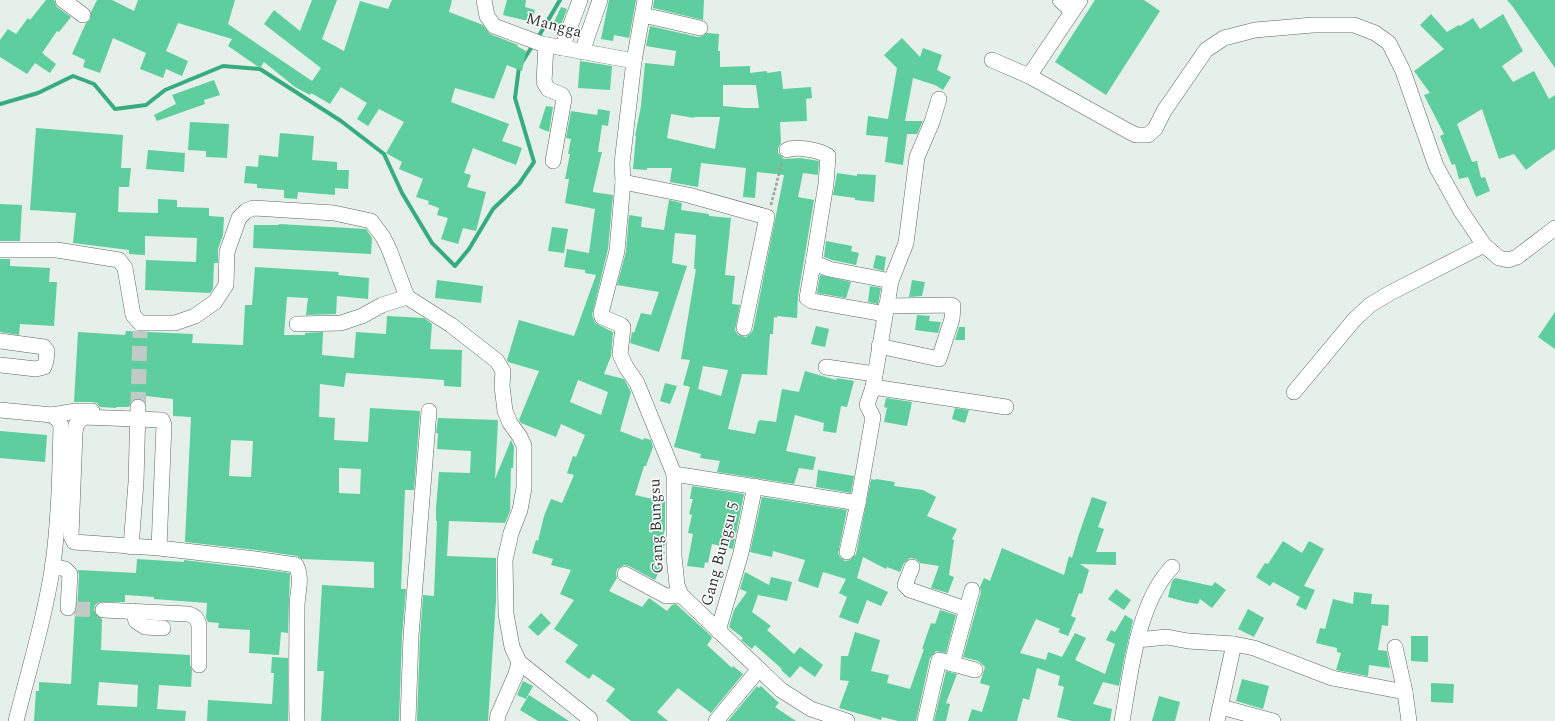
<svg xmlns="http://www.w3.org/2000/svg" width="1555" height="721" font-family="Spectral,serif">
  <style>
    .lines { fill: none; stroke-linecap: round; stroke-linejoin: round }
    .stream { stroke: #37ac7e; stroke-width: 4 }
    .building { fill: #5ece9e; fill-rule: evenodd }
    .minor-tunnel { stroke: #c0cbc5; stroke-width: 15; stroke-dasharray: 15 8; stroke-linecap: butt }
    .minor-casing { stroke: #5d6762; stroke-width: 16 }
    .path { stroke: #99a29d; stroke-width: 2.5; stroke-dasharray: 3 2; stroke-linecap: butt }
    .minor { stroke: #fff; stroke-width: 15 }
    .labels { text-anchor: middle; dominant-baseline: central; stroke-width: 3; stroke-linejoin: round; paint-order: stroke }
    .street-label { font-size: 16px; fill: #313633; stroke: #fff }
  </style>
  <rect width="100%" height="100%" fill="#e4f0e9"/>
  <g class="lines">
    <g class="stream">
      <path d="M537 39 560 0"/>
      <path d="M0 104 38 93 73 76 94 84 115 109 146 105 165 90 223 66 260 69 341 121 384 154 402 193 432 243 455 266 469 249 493 209 519 184 534 162 515 98 519 67 533 45"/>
    </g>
  </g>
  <g class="building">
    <path d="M46 0H54L57 7 71 17 59 32 57 31 42 53 56 64 50 73 35 63 27 74 0 57V40L8 29 16 34 28 18 30 20Z"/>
    <path d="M97 0H112L134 11 138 0H235L228 24 312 81 321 68 264 24 274 10 300 31 312 0H337L322 39 344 51 360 1 388 9 392 0H452L449 12 483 25 490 34 518 45 517 46 526 51 522 71 507 65 494 99 455 88 451 102 509 124 502 141 522 148 516 165 473 148 464 173 471 175 467 187 486 192 476 231 463 228 458 244 441 239 448 218 437 215 439 208 428 204 429 201 416 197 423 179 399 169 402 162 386 153 404 122 379 109 368 126 357 119 367 103 341 87 330 104 311 93 310 95 295 87 264 62 260 68 228 46 232 39 178 23 166 51 188 61 182 76 166 69 163 78 140 69 146 53 113 38 100 73 83 67 85 60 72 54 86 23 90 20 91 12Z"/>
    <path d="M507 0H526L525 7 535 10 532 22 503 15Z"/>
    <path d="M609 0H636L629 38 614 35 613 41 601 39Z"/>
    <path d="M654 0H704L703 20 653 8Z"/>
    <path d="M1095 0H1144L1160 11 1106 95 1055 62Z"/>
    <path d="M1507 0H1555V68L1513 7Z"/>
    <path d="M561 7 567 9 561 25 554 22Z"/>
    <path d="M1431 14 1447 32 1459 25 1460 26 1473 18 1480 29 1503 14 1523 51 1502 66 1513 82 1534 71 1549 99 1555 95V149L1536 162 1526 170 1514 154 1499 159 1482 109 1457 124 1472 162 1477 161 1481 178 1485 177 1490 191 1476 197 1468 177 1459 179 1455 164 1452 165 1440 136 1444 134 1424 95 1430 93 1414 71 1444 49 1420 25Z"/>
    <path d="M650 26 698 37 703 36 707 33 719 34 718 51H720V67L750 66V73L767 71V73L781 71 783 89 811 87 812 98 806 99 807 121 780 122 781 143 778 148V153L784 159 801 158 819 161 818 175 803 173 798 197 814 200 798 296 797 318 777 316V318L774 317 773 334H770L767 375 742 374 728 429 755 434 758 422 760 420 776 422 782 389 799 392 805 371 836 380 837 378 854 381 847 407 841 406 836 433 823 431 824 423 795 415 786 451 816 457 813 470 799 468 794 484 717 472 720 461 700 458 701 454 674 447 690 387 683 385 690 360 681 359 696 269H694L696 235 675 233 672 263 687 266 659 352 630 343 632 332 634 333 641 313 651 315 659 292 617 285 626 252 629 215 642 217 641 227 664 230 669 200 682 203 681 210 709 214V216L731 218 725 275 735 276 732 304 740 305 735 330 738 335 746 337 750 334 753 330 784 175 757 172 755 198 743 197 746 168 701 163 698 187 670 182 672 168H647V170L633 169 636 136H635L641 106 645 63 674 66 676 51 646 46ZM723 85H756L759 108H744L723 106ZM671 114 694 118V117H720L715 149 667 138ZM703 366 728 370 721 396 698 389Z"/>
    <path d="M902 38 920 57 923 48 942 55 937 70 951 77 943 90 935 85 913 78 905 121H923L917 134H907L903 165 885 162 888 137 866 135 868 116 888 119 897 68 884 55Z"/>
    <path d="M580 61 612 66 610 90 578 88Z"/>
    <path d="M214 80 220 95 204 100 205 104 157 121 154 115 176 104 172 95Z"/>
    <path d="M546 106 553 107 549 132 539 128Z"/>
    <path d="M598 109 610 111 608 126 602 125 598 152H602L593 190V192L613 195 608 249 592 315 595 323 613 332 611 356 604 374 624 379 631 392 620 431 643 440 644 438 651 440 653 447 646 466H644L635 495 657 500 658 494 665 496V529L663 536 665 537V544L662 551 665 552 659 565 661 566 655 580 629 566 624 565 617 569 616 574 617 578 609 591 642 607 649 598 667 611 672 605 676 604 710 635 712 638 707 645 732 668 733 666 743 674 711 713 678 688 657 712 668 721H631L606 701 615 689 593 674 589 679 565 662 578 645 554 629 574 600 560 594 571 570 551 565 553 559 532 553 536 540 538 541 544 516 551 499 562 503 574 475 567 473 573 456 576 457 585 435 561 424 556 437 521 423 519 420 539 371 508 362 507 360 519 320 574 336 596 275 585 273V270L564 267 567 249 589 253 595 209 565 203 569 179H565L570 154H568L571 139 566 138 571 111 597 115ZM578 380 608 392 601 415 570 402Z"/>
    <path d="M190 122 229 124 227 158 206 157V151L188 150Z"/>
    <path d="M36 128 123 135 121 168H131L129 187H119L118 212 158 213V199L177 200V207L209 208V216L224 217 223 235 218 249V263H214L213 289 210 293 145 290 146 260 196 262 197 238 145 236V255L129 254V250L73 243 76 213 30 210Z"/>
    <path d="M280 133 314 136 312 160 337 162V170H349L348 189 335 188V195L298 192 297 199 284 198V190L257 188V184L244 183 246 166 258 167 259 155 278 157Z"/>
    <path d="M148 150 185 153 184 172 146 169Z"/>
    <path d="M837 173 857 176V174L876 175 874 202 855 200V198L833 195Z"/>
    <path d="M0 204 22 205 20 241H0Z"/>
    <path d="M279 224 366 229 372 238 371 254 253 248 254 225H279Z"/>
    <path d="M552 227 568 229 564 253 548 251Z"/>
    <path d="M826 241 852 246 851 251 859 253 856 265 832 260 824 257Z"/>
    <path d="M876 255 886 257 884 271 873 268Z"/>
    <path d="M0 259H10V266L50 268 49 282H57L54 326 20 324 19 335 0 332Z"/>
    <path d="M255 267 339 272 338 275 369 278 368 299 337 296 336 314 306 315 308 298 287 297 284 335H305V333L323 332 322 355 354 358 356 332 386 334 387 316 424 318 432 324 430 349 462 350 461 387 444 386V380L346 373 344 387 320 384 319 417 335 418 334 440 368 442 370 408 420 411 414 490H405L401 589H406L402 636 399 721H321L324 671H317L322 585 374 588V562L302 559 297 556 256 550 185 542 191 417 173 416V399L146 396V403L142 399 138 398 131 402 129 407H116V408L100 407 97 403 92 402H74L78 332 125 335 126 331 193 334 192 343 243 345 245 305H252ZM231 440 253 441 251 477 229 476ZM339 468 361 469 360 494 339 493Z"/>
    <path d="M820 275 851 282 846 298 817 293Z"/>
    <path d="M437 280 483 286 481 303 435 298Z"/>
    <path d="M912 280 925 282 922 296 909 297Z"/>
    <path d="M870 286 881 288 878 304 868 302Z"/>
    <path d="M1555 312V349L1538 337Z"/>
    <path d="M917 315 930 316 929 321 941 322 938 333 915 330Z"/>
    <path d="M816 326 829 329 825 347 811 344Z"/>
    <path d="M959 327H965V340H955Z"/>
    <path d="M665 383 677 386 670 404 660 401Z"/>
    <path d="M886 398 912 402 907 426 884 422 887 408 884 407Z"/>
    <path d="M955 408 969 410 965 423 952 419Z"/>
    <path d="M438 418 498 420 495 479 511 440 514 447 513 468H511L510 511 505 523 449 521 447 556 496 558V600L488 721H417L420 637 423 595 434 596 437 521H436V508L439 472 470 473 471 451 437 449 438 433H436Z"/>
    <path d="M0 431 47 435 45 462 0 458Z"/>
    <path d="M818 470 854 476 851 493 816 487Z"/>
    <path d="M871 479 875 480 876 479 895 482 894 486 923 490 936 497 927 516 957 529 952 539 954 540 949 575 954 577 948 593 931 588 939 566 920 563 916 559 910 558 904 563 900 572 887 567 886 569 863 557 857 578 888 592 881 606 867 600 858 624 839 617 847 597 839 593 846 579 823 572 818 588 798 581 805 560 773 551 772 557 750 552 762 497 847 510 838 554 841 558 845 561 850 560 856 554Z"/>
    <path d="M692 486 744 494 733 549 712 544 708 563 705 562 704 568 687 566 693 534 688 533 692 515 689 514 693 499H690Z"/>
    <path d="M1092 497 1107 502 1098 527 1104 529 1096 552H1116V565L1080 564 1089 570 1082 594 1079 593 1071 616 1076 618 1068 636 1058 632 1060 629 1036 619 1020 653 1046 660 1048 652 1062 657 1075 633 1086 638 1075 660 1105 674 1115 644 1106 640 1111 630 1115 632 1125 615 1133 620 1124 659 1119 686 1103 682 1093 704 1112 709 1110 721H1072L1057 717 1064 687 1058 685 1060 676 1037 668 1029 700 1023 698 1017 721H968L972 709 982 712 990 686 980 683 985 667 978 661 963 657 981 592 980 587 984 578 990 581 1002 548 1064 575 1069 556 1072 558 1079 534Z"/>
    <path d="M1283 541 1302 553 1309 541 1324 549 1304 586 1315 590 1306 610 1296 605 1300 597 1273 582 1270 586 1256 577 1265 563 1268 564Z"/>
    <path d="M137 559 184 562V560L290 573 288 633 281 632 279 655 249 653 250 630 218 628 219 623 208 622 206 618 207 603 154 599V597L125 595V602H99L95 605 94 610 98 617 102 619 101 650 190 655V665L192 670 191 687 159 685 157 709 186 711 185 721H34L36 691H39V682L71 684 75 613 77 609 79 575 78 570 136 573ZM99 682 138 685 137 707 97 705Z"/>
    <path d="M745 572 769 585 771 577 792 582 787 601 758 595 752 612 771 626 767 630 794 654 800 647 823 665 815 677 800 666 790 678 781 670 782 669 755 645 752 649 741 640 743 638 729 627 734 610 747 592 740 589Z"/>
    <path d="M1175 578 1212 586 1215 582 1226 590 1212 608 1200 599 1198 604 1186 602 1168 597 1172 581Z"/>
    <path d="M1116 589 1131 600 1124 610 1108 599Z"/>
    <path d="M1354 592 1372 594 1371 604 1389 605 1388 626 1382 625 1378 650 1387 651 1390 668 1369 665 1368 676 1336 670 1341 653 1337 652V648L1316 643 1320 628 1325 629 1333 599 1353 604Z"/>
    <path d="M1248 609 1264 618 1254 637 1238 629Z"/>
    <path d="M940 610 956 615 946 653 936 651 930 658 916 721H898L882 717 881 720 839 708 849 681 840 680 841 656H848L855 632 880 640 871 671 889 675 887 683 910 689 924 649H922L931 623 935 624Z"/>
    <path d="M541 613 551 623 538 636 528 627Z"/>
    <path d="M1411 636H1428V662L1411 661Z"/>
    <path d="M272 657 288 658V721H207L208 700 272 704 274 673H271Z"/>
    <path d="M946 671 957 674 946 703 950 704 946 721H934Z"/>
    <path d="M1242 679 1269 686 1263 709 1236 701Z"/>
    <path d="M523 681 533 686 526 699 517 695Z"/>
    <path d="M1431 683 1454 684 1453 703 1431 702Z"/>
    <path d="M757 686 759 688 761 686 779 703 775 707 796 721H728Z"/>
    <path d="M529 695 569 721H538L520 710Z"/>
    <path d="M1159 696 1180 702 1175 721H1152Z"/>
  </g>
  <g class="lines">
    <g class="minor-tunnel">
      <path d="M138 407 140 331"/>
      <path d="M75 609 103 610"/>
    </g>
    <defs>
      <g id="minor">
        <path d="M63 0 83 15"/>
        <path d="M484 0 487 16 494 26 542 44 634 61"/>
        <path d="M645 0 634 61 622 163 623 182 688 195 767 217 744 328"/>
        <path d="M1060 0 1072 11"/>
        <path d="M1080 0 1029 76 1128 131 1136 135H1148L1155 129 1164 111 1206 50 1224 38 1255 30 1313 25H1354L1375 33 1389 43 1403 71 1436 166 1461 211 1484 245 1499 258 1508 260 1517 257 1555 228"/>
        <path d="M643 15 700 28"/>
        <path d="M546 45 544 82 548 89 562 95 564 99 553 161"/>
        <path d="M562 48 580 0"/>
        <path d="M582 52 600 0"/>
        <path d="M992 60 1029 76"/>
        <path d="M787 150C796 146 820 150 828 156L826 184 814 258 817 264 829 269 891 281"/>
        <path d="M623 182 617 251 601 313 602 317 621 325 623 327 620 354 626 367 637 383 674 474V556L677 585 681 595 781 690 811 709 847 721"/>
        <path d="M0 250H57L119 260 125 268 133 315 140 323H175L195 316 215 302 226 285 227 252 239 218 246 211 253 208 334 213 371 221 383 237 389 249 407 297 451 325 497 361 503 371 502 386 505 411 510 423 520 437 524 446V488L520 510 511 533 505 560 506 614 512 647 519 662 516 674 498 715 497 721"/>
        <path d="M814 258 807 298 812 301 885 314"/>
        <path d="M297 324 341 323 362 316 382 305 407 297"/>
        <path d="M0 341 44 347 47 351 46 361 44 367 36 369 0 365"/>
        <path d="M879 346 939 359 952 319 953 306 951 305 886 306"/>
        <path d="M826 367 875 374"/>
        <path d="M873 387 1006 407"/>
        <path d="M1294 392 1354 320 1370 305 1390 293 1484 245"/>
        <path d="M0 410 52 415 58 420 61 425C60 472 59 518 53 564 45 617 29 669 16 721"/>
        <path d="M52 415 76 411H92"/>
        <path d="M674 474 858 503"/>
        <path d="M131 547 136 482 138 407"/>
        <path d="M159 548 164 425 162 420 83 417 76 425 75 433 71 536 74 542 159 548 255 559 296 565C303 578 297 593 297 607 297 645 296 683 297 721"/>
        <path d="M847 552 858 503 873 417 867 405 873 387 891 281 906 243 917 157 932 122 939 99"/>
        <path d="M52 566 65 569 70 574 68 608"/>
        <path d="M912 567 905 585 910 590 966 609"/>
        <path d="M625 574 666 596 681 595"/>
        <path d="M103 610 188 614C195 616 197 618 199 625V665"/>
        <path d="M133 611 136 621 145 627 163 628"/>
        <path d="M718 631 741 553 755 486"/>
        <path d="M1137 640 1167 637 1188 641 1234 644 1254 648 1332 678 1405 692"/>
        <path d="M1395 647 1405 692 1409 721"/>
        <path d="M519 662 590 719"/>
        <path d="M952 664 972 590"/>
        <path d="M1221 707 1273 721"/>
        <path d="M408 721 411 636 429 411"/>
        <path d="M716 721 759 669"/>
        <path d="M925 721 939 660 975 670"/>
        <path d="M1122 721C1131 672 1137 604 1172 567"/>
        <path d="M1217 721 1234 644"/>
      </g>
    </defs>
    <use href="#minor" class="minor-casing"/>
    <path class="path" d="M771 205 782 162"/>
    <use href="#minor" class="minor"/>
  </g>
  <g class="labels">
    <g class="street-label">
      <text transform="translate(554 25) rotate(15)">Mangga</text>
      <text transform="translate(656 526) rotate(-92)">Gang Bungsu</text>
      <text transform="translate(720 554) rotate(-75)">Gang Bungsu 5</text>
    </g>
  </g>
</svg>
